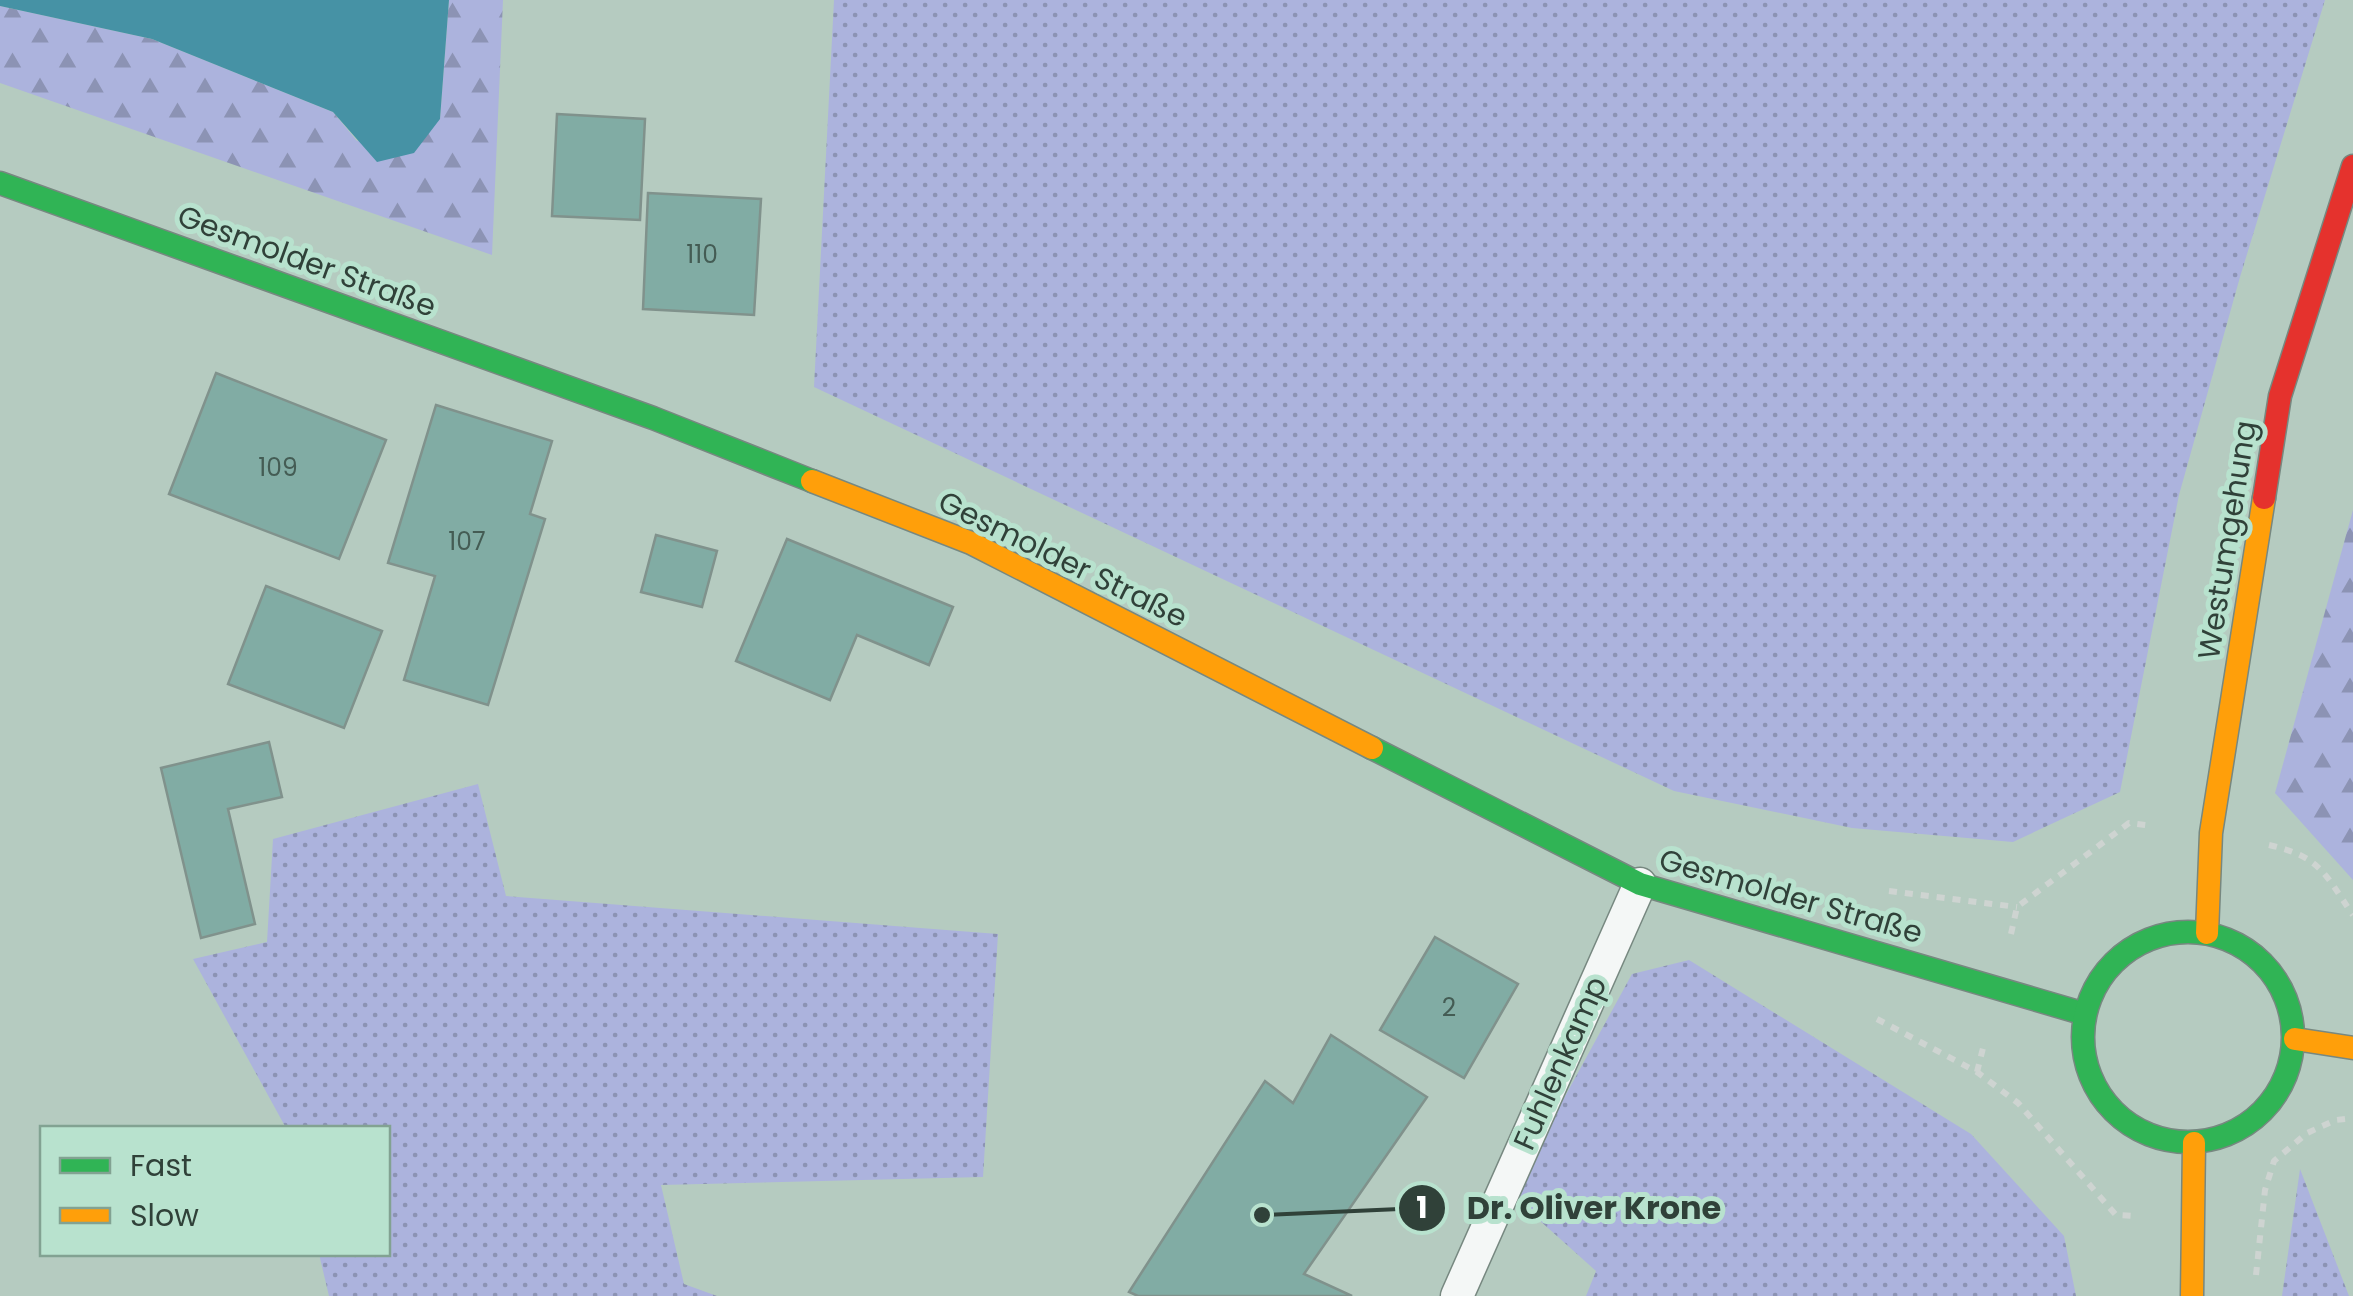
<svg xmlns="http://www.w3.org/2000/svg" width="2353" height="1296" font-family="Poppins,sans-serif">
  <style>
    .grass { fill: url(#grass-dots) }
    .forest { fill: url(#forest-firs) }
    .water { fill: #4692a5 }
    .building { fill: #81aca4; stroke: #80928c; stroke-width: 2.5 }
    .lines { fill: none; stroke-linecap: round; stroke-linejoin: round }
    .lane-casing { stroke: #778880; stroke-width: 35 }
    .fast-casing { stroke: #778880; stroke-width: 25 }
    .slow-casing { stroke: #778880; stroke-width: 25 }
    .jam-casing { stroke: #778880; stroke-width: 25 }
    .path { stroke: #ced4d1; stroke-width: 6; stroke-dasharray: 8 8; stroke-linecap: butt }
    .lane { stroke: #f4f7f6; stroke-width: 32 }
    .fast { stroke: #30b455; stroke-width: 22 }
    .slow { stroke: #ff9f0a; stroke-width: 22 }
    .jam { stroke: #e5322d; stroke-width: 22 }
    .labels { text-anchor: middle; dominant-baseline: central; stroke-width: 10; stroke-linejoin: round; paint-order: stroke }
    .number-label { font-size: 25px; fill: #445c54 }
    .street-label { font-size: 30px; fill: #304139; stroke: #b8e2ce }
    .leader { fill: none; stroke: #304139; stroke-width: 4 }
    .callout-dot { fill: #304139; stroke: #b8e2ce; stroke-width: 4 }
    .mark-label { font-size: 30px; text-anchor: middle; font-weight: bold; fill: #fff }
    .callout-label { font-size: 32px; text-anchor: middle; font-weight: bold; fill: #304139; stroke: #b8e2ce; stroke-width: 10; stroke-linejoin: round; paint-order: stroke }
  </style>
  <defs>
    <pattern id="grass-dots" width="8" height="8" patternUnits="userSpaceOnUse" patternTransform="scale(2.5)"><rect width="8" height="8" fill="#acb3dd"/><path d="M2 2h.1M6 6h.1" fill="none" stroke="#8c93b4" stroke-width="1.8" stroke-linecap="round"/></pattern>
    <pattern id="forest-firs" width="22" height="20" patternUnits="userSpaceOnUse" patternTransform="scale(2.5)"><rect width="22" height="20" fill="#acb3dd"/><path d="M5 1l3.5 6h-7zM16 11l3.5 6h-7z" fill="#8c93b4"/></pattern>
  </defs>
  <rect width="100%" height="100%" fill="#b5cbc0"/>
  <g class="grass">
    <path d="M834 0H2325L2240 277 2179 495 2120 792 2013 842 1852 828 1674 791 814 387Z"/>
    <path d="M478 784 506 896 998 934 983 1177 661 1185 684 1284 717 1296H329L319 1254H388V1128H286L193 959 267 942 273 839Z"/>
    <path d="M1689 960 1971 1134 2064 1236 2076 1296H1586L1596 1271 1511 1195 1632 974Z"/>
    <path d="M2300 1169 2349 1296H2282Z"/>
  </g>
  <g class="forest">
    <path d="M449 0H503L492 255 0 83V6L152 39 333 112 357 141 440 119Z"/>
    <path d="M2353 510V880L2275 793Z"/>
  </g>
  <path class="water" d="M0 0H449L440 119 414 153 377 162 333 112 152 39 0 6Z"/>
  <g class="building">
    <path d="M557 114 645 119 640 220 552 216Z"/>
    <path d="M648 193 761 199 754 315 643 309Z"/>
    <path d="M216 373 386 440 339 559 169 494Z"/>
    <path d="M436 405 552 441 530 514 545 519 488 705 404 680 435 576 388 563Z"/>
    <path d="M656 535 717 551 702 607 641 592Z"/>
    <path d="M787 539 953 607 929 665 857 635 830 700 736 661Z"/>
    <path d="M266 586 382 631 344 728 228 684Z"/>
    <path d="M269 742 282 797 228 809 255 924 201 938 161 768Z"/>
    <path d="M1435 937 1518 984 1464 1078 1380 1030Z"/>
    <path d="M1331 1035 1427 1097 1304 1274 1352 1296H1138L1129 1292 1265 1081 1293 1103Z"/>
  </g>
  <g class="lines">
    <defs>
      <path id="lane" d="M1457 1296 1640 884"/>
      <g id="fast">
        <path d="M0 183 653 418 812 481"/>
        <path d="M1372 748 1640 884 2085 1014"/>
        <circle cx="2188" cy="1037" r="105"/>
      </g>
      <g id="slow">
        <path d="M812 481 971 543 1372 748"/>
        <path d="M2207 933 2211 833 2264 498"/>
        <path d="M2295 1039 2353 1048"/>
        <path d="M2192 1296 2194 1143"/>
      </g>
      <path id="jam" d="M2264 498 2280 396 2353 166"/>
    </defs>
    <use href="#lane" class="lane-casing"/>
    <use href="#fast" class="fast-casing"/>
    <use href="#slow" class="slow-casing"/>
    <use href="#jam" class="jam-casing"/>
    <g class="path">
      <path d="M2269 845C2321 857 2324 873 2353 915"/>
      <path d="M1889 891 2017 907"/>
      <path d="M2011 934 2017 907 2129 823 2153 826"/>
      <path d="M1877 1019 1977 1072 2018 1103 2116 1215 2135 1216"/>
      <path d="M1977 1072 1984 1044"/>
      <path d="M2256 1275 2265 1190 2274 1161 2307 1133 2336 1120 2353 1118"/>
    </g>
    <use href="#lane" class="lane"/>
    <use href="#fast" class="fast"/>
    <use href="#slow" class="slow"/>
    <use href="#jam" class="jam"/>
  </g>
  <g class="labels">
    <g class="number-label">
      <text x="702" y="254">110</text>
      <text x="278" y="467">109</text>
      <text x="467" y="541">107</text>
      <text x="1449" y="1007">2</text>
    </g>
    <g class="street-label">
      <text transform="translate(307 261) rotate(20)">Gesmolder Straße</text>
      <text transform="translate(2227 540) rotate(-81)">Westumgehung</text>
      <text transform="translate(1063 559) rotate(26)">Gesmolder Straße</text>
      <text transform="translate(1791 896) rotate(16)">Gesmolder Straße</text>
      <text transform="translate(1560 1063) rotate(-66)">Fuhlenkamp</text>
    </g>
  </g>
  <path class="leader" d="M1262 1215L1422 1208"/>
  <g class="callout-dot">
    <circle cx="1262" cy="1215" r="10"/>
    <circle cx="1422" cy="1208" r="25"/>
  </g>
  <g class="mark-label">
    <text x="1422" y="1218">1</text>
  </g>
  <g class="callout-label">
    <text x="1594" y="1219">Dr. Oliver Krone</text>
  </g>
  <rect x="40" y="1126" width="350" height="130" fill="#b8e2ce" stroke="#82a292" stroke-width="2.5"/>
  <rect x="60" y="1158" width="50" height="15" fill="#30b455" stroke="#82a292" stroke-width="2.5"/>
  <text x="130" y="1176" font-size="30" fill="#304139">Fast</text>
  <rect x="60" y="1208" width="50" height="15" fill="#ff9f0a" stroke="#82a292" stroke-width="2.5"/>
  <text x="130" y="1226" font-size="30" fill="#304139">Slow</text>
</svg>
